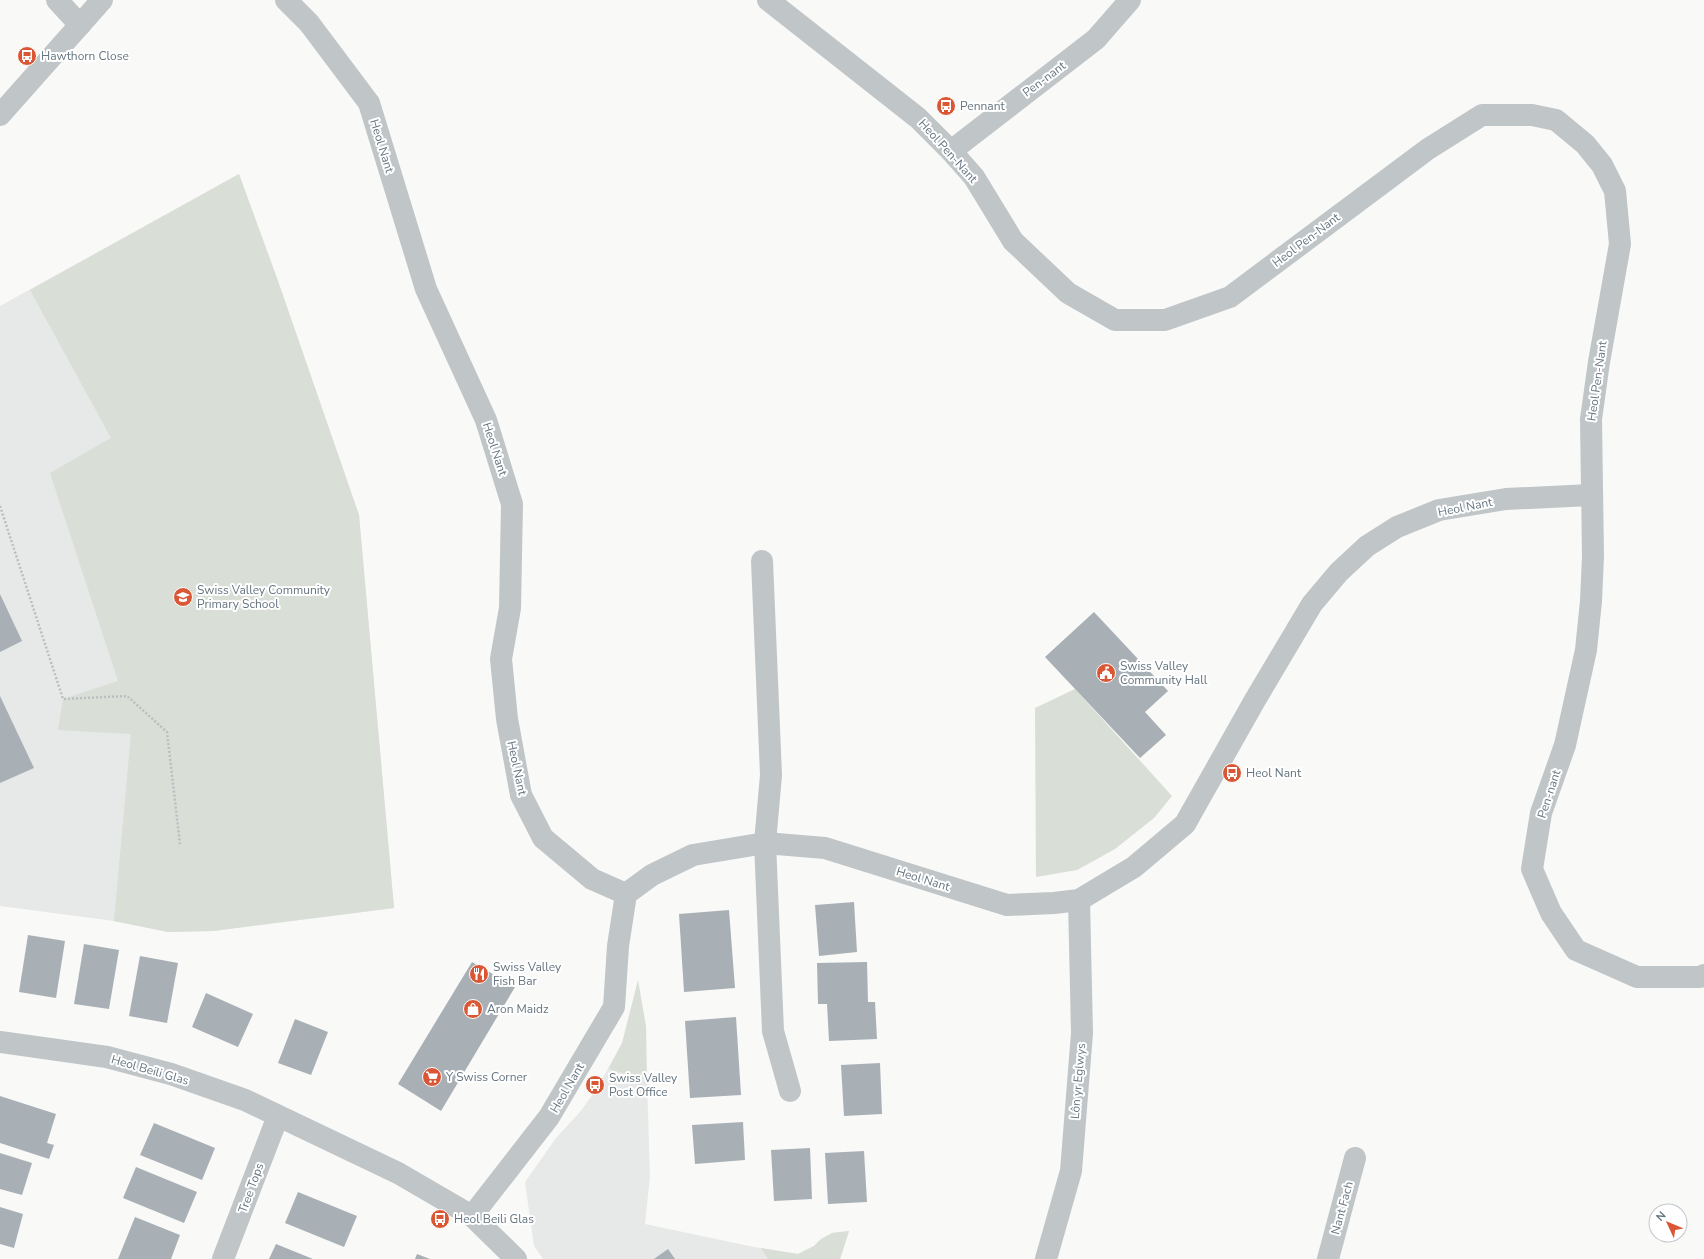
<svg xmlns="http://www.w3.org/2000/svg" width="1704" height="1259" font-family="'Nunito Sans',sans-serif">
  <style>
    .built { fill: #e7e8e8 }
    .green { fill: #d9ded6 }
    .building { fill: #a8b0b6 }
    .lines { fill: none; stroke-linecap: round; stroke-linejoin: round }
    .path { stroke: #bbbec0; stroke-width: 2.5; stroke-dasharray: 2 2; stroke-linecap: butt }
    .minor { stroke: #c0c5c8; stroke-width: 22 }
    .labels { text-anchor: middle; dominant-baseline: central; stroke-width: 4; stroke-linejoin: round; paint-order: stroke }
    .poi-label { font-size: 12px; fill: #667580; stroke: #fff; text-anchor: start }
    .street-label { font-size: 12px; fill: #667580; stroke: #fff }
  </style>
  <rect width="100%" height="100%" fill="#f9f9f7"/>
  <g class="built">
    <path d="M239 174 278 281 359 515 394 908 213 931 168 932 114 921 0 906V306Z"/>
    <path d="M608 1069 647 1080 650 1176 645 1224 754 1247 798 1254 814 1246 821 1239 832 1233 849 1231 840 1259H543L534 1246 525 1182 556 1138 580 1112 593 1094Z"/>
  </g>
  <g class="green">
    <path d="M239 174 278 281 359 515 394 908 213 931 168 932 114 921 131 734 58 730 63 699 118 681 50 473 111 438 30 290Z"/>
    <path d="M1075 689 1172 796 1154 818 1115 849 1077 870 1036 877 1035 708Z"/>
    <path d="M638 980 646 1026 647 1080 608 1069 622 1043Z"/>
    <path d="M849 1231 840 1259H768L761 1248 798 1254 814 1246 821 1239 832 1233Z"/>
  </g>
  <g class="building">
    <path d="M0 594 22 641 0 652Z"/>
    <path d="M1094 612 1168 691 1145 712 1166 735 1140 758 1045 657Z"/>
    <path d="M0 696 34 768 0 783Z"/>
    <path d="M854 902 857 952 819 956 815 905Z"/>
    <path d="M729 910 735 988 684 992 679 914Z"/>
    <path d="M28 935 65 941 56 998 19 992Z"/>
    <path d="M84 944 119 950 109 1009 74 1004Z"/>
    <path d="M140 956 178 963 167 1023 129 1016Z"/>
    <path d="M472 962 515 987 441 1111 398 1084Z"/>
    <path d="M867 962 868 1002H875L877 1039 829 1041 827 1004H818L817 963Z"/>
    <path d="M206 993 253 1014 238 1047 192 1027Z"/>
    <path d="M736 1017 741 1095 690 1098 685 1021Z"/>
    <path d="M295 1019 328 1032 311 1075 278 1063Z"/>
    <path d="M880 1063 882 1114 844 1116 841 1065Z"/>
    <path d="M0 1096 56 1114 47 1143 54 1145 49 1159 0 1143Z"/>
    <path d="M743 1122 745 1160 695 1164 692 1125Z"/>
    <path d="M154 1123 215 1148 202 1180 140 1155Z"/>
    <path d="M810 1148 812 1199 774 1201 771 1150Z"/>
    <path d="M864 1151 867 1202 828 1204 825 1153Z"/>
    <path d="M0 1153 32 1163 22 1195 0 1189Z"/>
    <path d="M136 1167 197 1192 184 1223 123 1198Z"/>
    <path d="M298 1192 357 1216 344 1247 285 1223Z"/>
    <path d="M0 1207 23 1214 14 1248 0 1244Z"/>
    <path d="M135 1217 180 1235 171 1259H118Z"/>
    <path d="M276 1244 313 1259H269Z"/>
    <path d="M668 1249 675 1259H654Z"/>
    <path d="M417 1254 430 1259H415Z"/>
  </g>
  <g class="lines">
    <path class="path" d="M0 506 63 699 127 696 167 732 180 844"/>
    <g class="minor">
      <path d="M57 0 80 25"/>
      <path d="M286 0 309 23 369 103 426 289 486 420 512 504 510 608 501 659 507 719 521 795 543 838 592 879 626 894"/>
      <path d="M768 0 918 118 951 151 974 177 1013 241 1068 293 1115 320H1165L1230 297 1428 149 1482 115H1532L1556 120 1585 144 1602 165 1615 191 1620 244 1599 362 1591 419 1593 556 1591 601 1586 650 1565 745 1541 813 1532 869 1551 913 1576 950 1637 977H1700L1704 975"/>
      <path d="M0 115 102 0"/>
      <path d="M951 151 1096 39 1130 0"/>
      <path d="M762 561 771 775 765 843 773 1031 790 1091"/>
      <path d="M0 1042 107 1057 171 1074 245 1100 398 1173 472 1216 516 1259"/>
      <path d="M472 1216 549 1117 614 1007 618 946 626 894 652 875 693 855 765 843 825 848 1007 905 1054 903 1079 900 1134 867 1185 824 1255 700 1312 604 1339 572 1367 546 1397 527 1439 510 1506 499 1591 495"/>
      <path d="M223 1259 278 1116"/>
      <path d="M1046 1259 1071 1171 1082 1033 1079 900"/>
      <path d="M1328 1259 1355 1158"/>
    </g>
  </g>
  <defs>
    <symbol id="bus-disc" viewBox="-11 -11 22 22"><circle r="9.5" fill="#da5735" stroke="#fff"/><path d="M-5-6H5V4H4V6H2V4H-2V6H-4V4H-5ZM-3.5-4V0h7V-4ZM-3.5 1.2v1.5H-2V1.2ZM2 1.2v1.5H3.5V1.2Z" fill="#fff"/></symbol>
    <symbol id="school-disc" viewBox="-11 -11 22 22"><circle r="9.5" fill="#da5735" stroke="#fff"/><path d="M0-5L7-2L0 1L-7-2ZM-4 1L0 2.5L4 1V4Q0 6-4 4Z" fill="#fff"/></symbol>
    <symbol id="civic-disc" viewBox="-11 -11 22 22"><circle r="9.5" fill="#da5735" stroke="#fff"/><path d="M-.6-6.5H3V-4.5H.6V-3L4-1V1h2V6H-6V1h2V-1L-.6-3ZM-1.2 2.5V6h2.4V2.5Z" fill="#fff"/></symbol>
    <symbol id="restaurant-disc" viewBox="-11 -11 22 22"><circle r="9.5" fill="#da5735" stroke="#fff"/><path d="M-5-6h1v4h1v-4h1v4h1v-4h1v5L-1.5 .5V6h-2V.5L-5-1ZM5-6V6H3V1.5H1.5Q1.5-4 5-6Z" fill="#fff"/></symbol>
    <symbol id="shop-disc" viewBox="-11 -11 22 22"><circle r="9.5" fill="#da5735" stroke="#fff"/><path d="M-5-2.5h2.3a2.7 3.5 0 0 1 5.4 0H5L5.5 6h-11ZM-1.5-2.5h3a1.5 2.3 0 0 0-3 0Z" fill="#fff"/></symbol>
    <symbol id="supermarket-disc" viewBox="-11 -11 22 22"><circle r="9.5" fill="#da5735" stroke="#fff"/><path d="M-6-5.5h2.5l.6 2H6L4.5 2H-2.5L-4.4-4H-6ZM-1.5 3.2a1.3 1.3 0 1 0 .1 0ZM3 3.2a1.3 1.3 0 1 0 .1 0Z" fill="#fff"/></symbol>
  </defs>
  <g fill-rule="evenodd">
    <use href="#bus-disc" x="16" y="45" width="22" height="22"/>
    <use href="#bus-disc" x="935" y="95" width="22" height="22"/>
    <use href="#school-disc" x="172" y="586" width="22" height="22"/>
    <use href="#civic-disc" x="1095" y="662" width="22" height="22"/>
    <use href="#bus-disc" x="1221" y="762" width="22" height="22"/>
    <use href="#restaurant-disc" x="468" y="963" width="22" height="22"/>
    <use href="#shop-disc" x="462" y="998" width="22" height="22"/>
    <use href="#supermarket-disc" x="421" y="1066" width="22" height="22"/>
    <use href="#bus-disc" x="584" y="1074" width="22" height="22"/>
    <use href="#bus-disc" x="429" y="1208" width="22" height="22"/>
  </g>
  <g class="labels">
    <g class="poi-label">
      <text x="41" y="56">Hawthorn Close</text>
      <text x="960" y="106">Pennant</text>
      <text x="197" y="590">Swiss Valley Community<tspan x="197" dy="14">Primary School</tspan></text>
      <text x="1120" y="666">Swiss Valley<tspan x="1120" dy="14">Community Hall</tspan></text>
      <text x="1246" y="773">Heol Nant</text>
      <text x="493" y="967">Swiss Valley<tspan x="493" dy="14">Fish Bar</tspan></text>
      <text x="487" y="1009">Aron Maidz</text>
      <text x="446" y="1077">Y Swiss Corner</text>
      <text x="609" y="1078">Swiss Valley<tspan x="609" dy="14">Post Office</tspan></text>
      <text x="454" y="1219">Heol Beili Glas</text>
    </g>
    <g class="street-label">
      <text transform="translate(1044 79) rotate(-37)">Pen-nant</text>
      <text transform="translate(382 146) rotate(73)">Heol Nant</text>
      <text transform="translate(948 151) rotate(48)">Heol Pen-Nant</text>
      <text transform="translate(1306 240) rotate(-37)">Heol Pen-Nant</text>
      <text transform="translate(1597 381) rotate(-82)">Heol Pen-Nant</text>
      <text transform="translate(495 449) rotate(72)">Heol Nant</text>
      <text transform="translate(1465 507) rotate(-11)">Heol Nant</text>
      <text transform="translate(517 768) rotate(78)">Heol Nant</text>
      <text transform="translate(1549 794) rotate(-72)">Pen-nant</text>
      <text transform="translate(923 879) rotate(17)">Heol Nant</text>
      <text transform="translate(150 1070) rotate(16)">Heol Beili Glas</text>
      <text transform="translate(1078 1081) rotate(-85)">Lôn yr Eglwys</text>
      <text transform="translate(567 1088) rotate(-60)">Heol Nant</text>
      <text transform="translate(251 1188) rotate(-70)">Tree Tops</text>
      <text transform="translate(1342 1208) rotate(-75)">Nant Fach</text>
    </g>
  </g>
  <g transform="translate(1668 1223) rotate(314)"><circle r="19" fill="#ffffff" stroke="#c2c8cc"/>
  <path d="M0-3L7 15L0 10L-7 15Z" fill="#da5735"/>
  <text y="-6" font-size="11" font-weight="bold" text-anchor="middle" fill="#667580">N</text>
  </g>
</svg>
